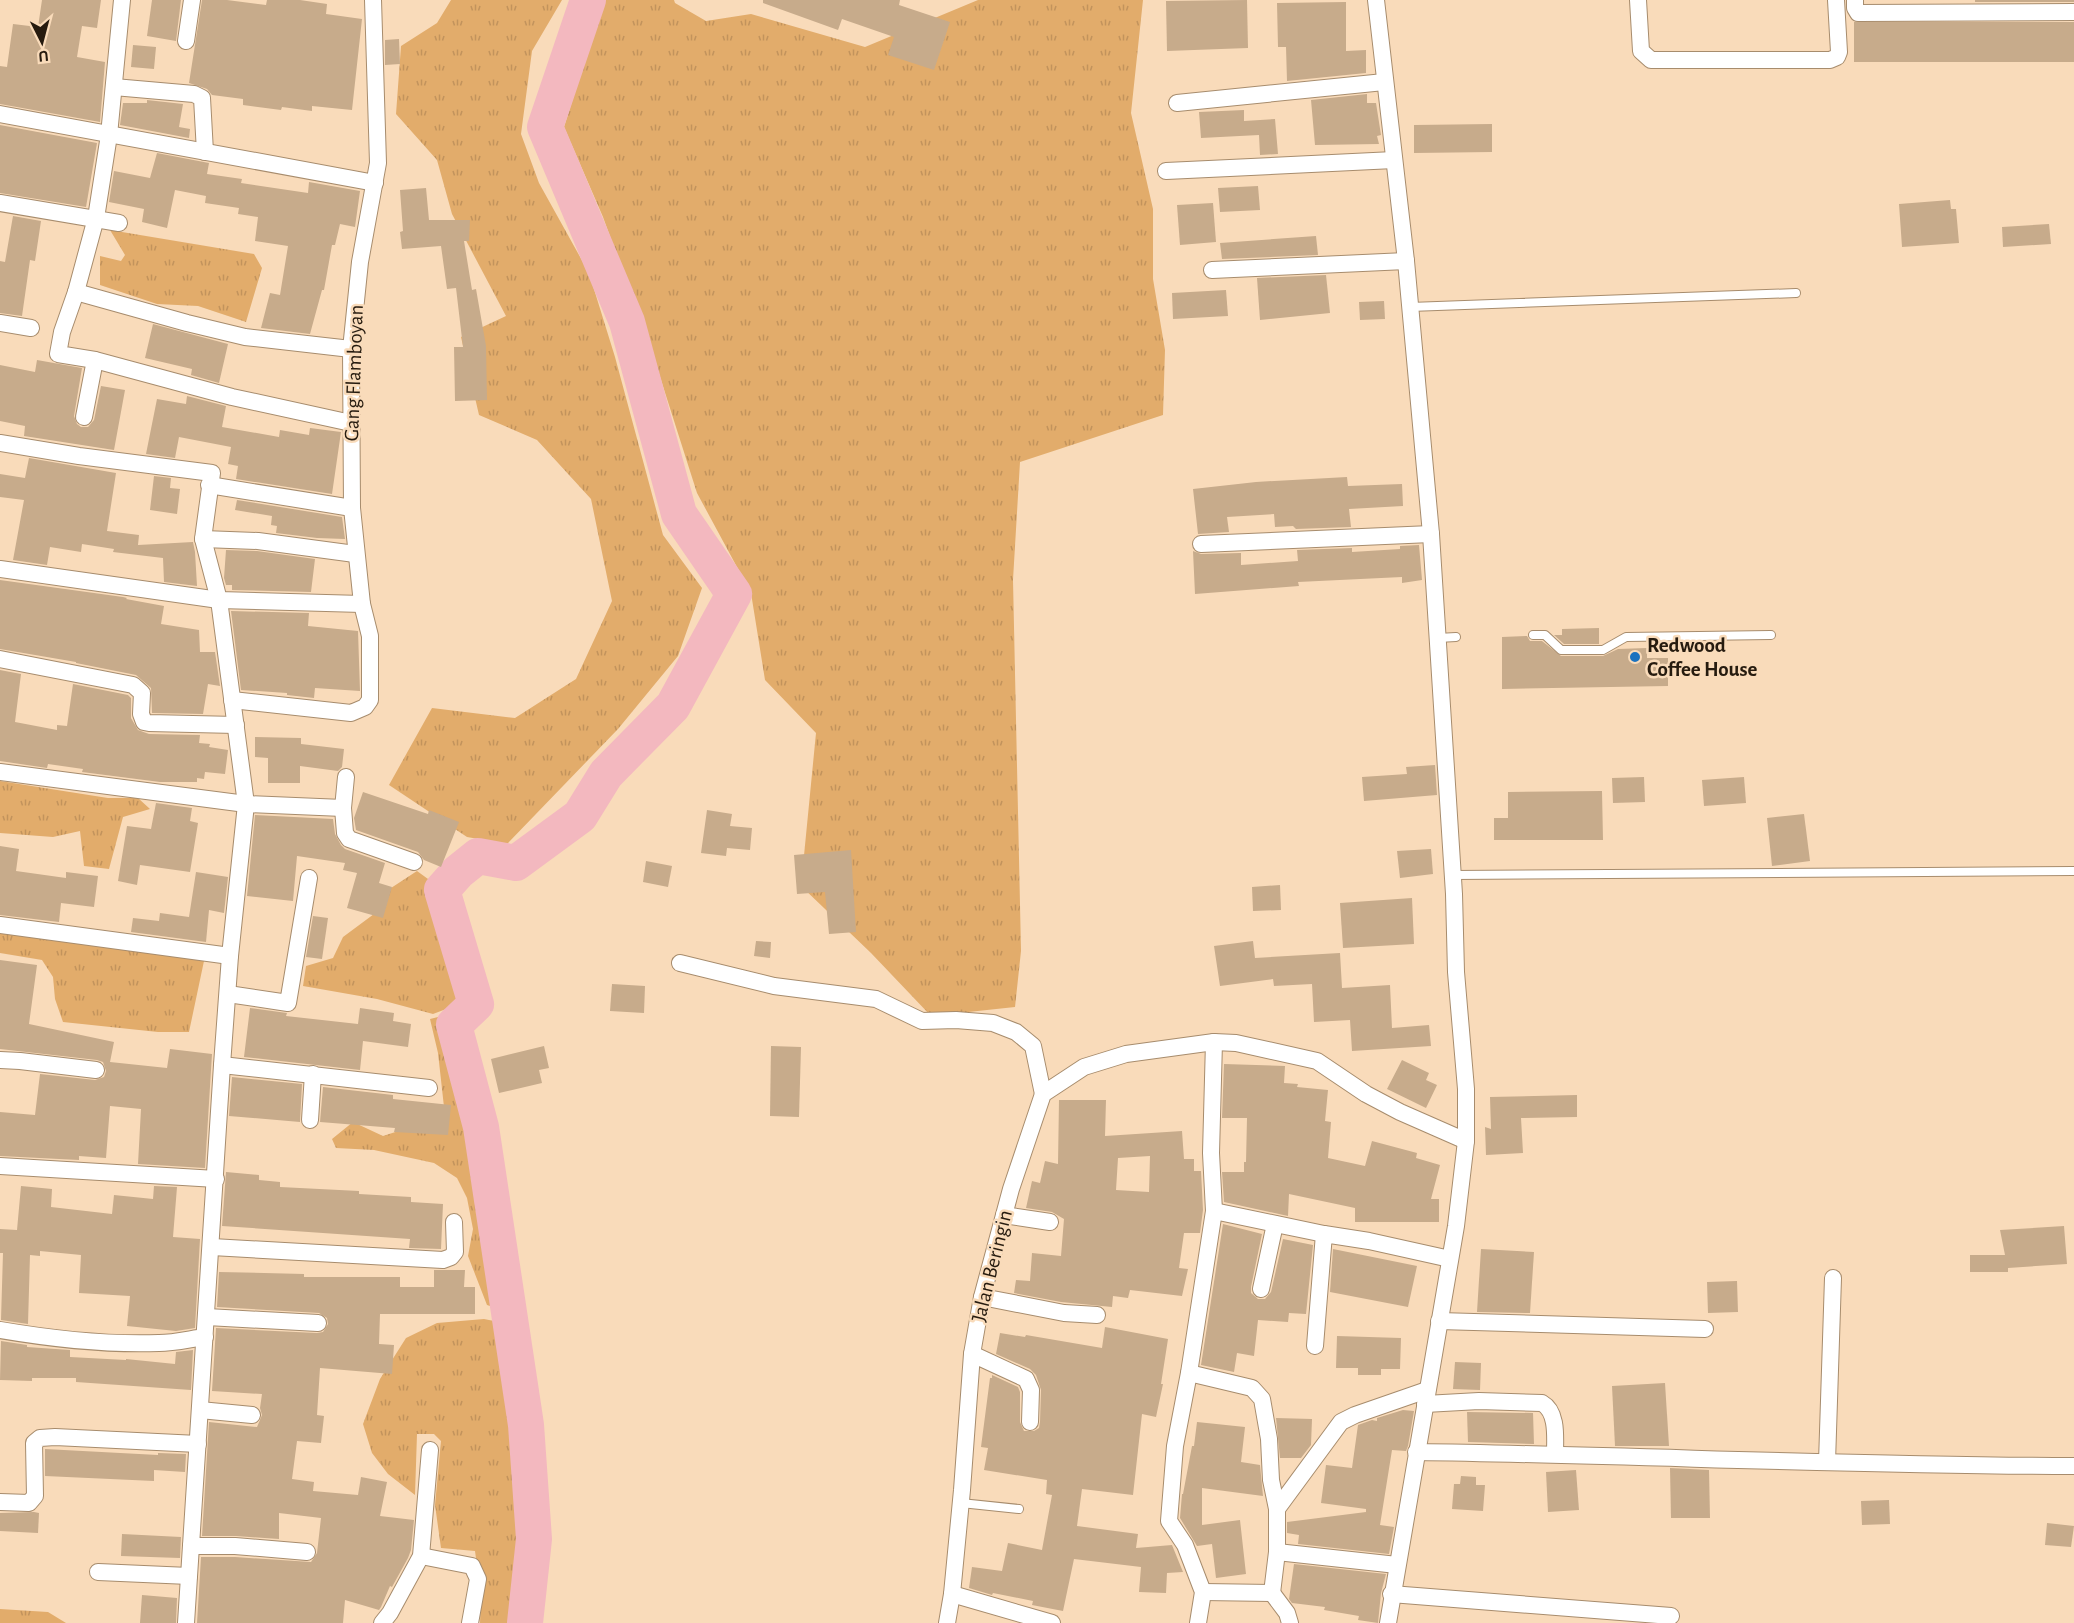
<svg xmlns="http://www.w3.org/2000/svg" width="2074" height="1623" font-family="'Alegreya Sans',sans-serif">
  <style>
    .park { fill: url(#park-tufts) }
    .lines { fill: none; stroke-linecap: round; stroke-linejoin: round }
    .river { stroke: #f3b8bf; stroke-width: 36 }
    .building { fill: #c7ab8b; fill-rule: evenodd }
    .lane-casing { stroke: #a78c6d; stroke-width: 10 }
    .street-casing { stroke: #a78c6d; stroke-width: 18 }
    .lane { stroke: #fff; stroke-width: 8 }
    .street { stroke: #fff; stroke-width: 16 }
    .poi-dot { fill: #1b72bf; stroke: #f9dbba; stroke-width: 2 }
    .labels { text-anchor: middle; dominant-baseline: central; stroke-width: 5; stroke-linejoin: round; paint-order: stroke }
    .street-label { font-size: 21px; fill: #261b0f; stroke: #f9dbba }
    .poi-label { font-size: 21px; font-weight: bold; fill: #261b0f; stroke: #f9dbba; text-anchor: start }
  </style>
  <defs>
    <pattern id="park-tufts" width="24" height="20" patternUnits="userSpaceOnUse" patternTransform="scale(1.5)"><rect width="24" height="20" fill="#e2ac6b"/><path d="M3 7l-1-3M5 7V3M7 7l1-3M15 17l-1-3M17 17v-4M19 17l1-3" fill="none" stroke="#c2935c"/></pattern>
  </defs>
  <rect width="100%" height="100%" fill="#f9dbba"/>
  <g class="park">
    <path d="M451 0H562L532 51 521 134 539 183 589 273 615 357 663 535 702 588 678 656 618 729 507 844 467 837 389 785 432 708 515 718 576 679 612 601 591 499 537 440 479 415 461 337 506 316 452 214 437 160 396 114 401 46 437 23Z"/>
    <path d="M606 0H674L675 3 706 21 751 14 865 47 978 0H1143L1131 113 1153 209V279L1165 350 1163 415 1020 462 1013 580 1021 951 1015 1007 931 1016 871 953 801 886 816 733 765 680 751 593 697 493 654 358 603 217 564 127 602 6Z"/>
    <path d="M110 230 254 254 262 268 246 322 198 306 157 304 100 285V256L121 261 125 255Z"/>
    <path d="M0 781 108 798H138L150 809 123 817 109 869 84 866 80 831 53 837 0 833Z"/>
    <path d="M417 871 428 879 437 918 450 951 462 1003 433 1014 377 999 303 986 306 966 333 958 343 937 374 914 391 888Z"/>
    <path d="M0 928 204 961 189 1032H158L63 1022 55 999 53 977 42 960 0 953Z"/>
    <path d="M446 1015 458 1074 472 1123 499 1309 487 1305 468 1256 473 1229 467 1198 457 1178 434 1163 374 1150 336 1148 332 1139 353 1122 383 1136 445 1116 438 1053 430 1019Z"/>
    <path d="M484 1319 499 1322 508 1355 522 1477 526 1531 513 1607 514 1623H480L481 1596 475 1551 441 1548 435 1505 441 1441 434 1434H417L415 1495 388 1474 372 1453 363 1424 380 1379 406 1338 437 1323Z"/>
    <path d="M0 1609 48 1612 66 1623H0Z"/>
  </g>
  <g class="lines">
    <path class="river" d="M525 1623 534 1539 526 1425 481 1127 454 1025 476 1004 442 890 458 872 478 856 516 863 580 816 606 774 673 706 734 594 679 514 627 322 545 127 588 0"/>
  </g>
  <g class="building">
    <path d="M42 0H101L97 28 82 26 77 57 105 62 100 122 0 104V66L7 67 13 24 38 27Z"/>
    <path d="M152 0H181L176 41 147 36Z"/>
    <path d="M202 0H227L266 5 267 0H300L327 4 326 14 362 19 352 110 312 106V111L282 107 281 110 243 105V99L212 95 207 89 189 83Z"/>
    <path d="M763 0H900L899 5 950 22 934 70 888 55 894 37 842 19 838 30 763 3Z"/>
    <path d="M1247 0 1248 48 1167 51 1166 1Z"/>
    <rect x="1975" y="0" width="99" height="2"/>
    <path d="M1346 2V51L1366 50V73L1287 81 1286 47H1278L1277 3Z"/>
    <rect x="1854" y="22" width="220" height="40"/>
    <path d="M399 39 400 64 385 65V40Z"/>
    <path d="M133 45 156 47 154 69 131 67Z"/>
    <path d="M1367 94V103H1376L1381 135 1377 136 1379 144 1315 145 1311 100Z"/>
    <path d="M147 100 183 104 179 127 190 129 189 138 120 125 123 103H147Z"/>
    <path d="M1244 110V121L1275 119 1278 154 1260 155 1259 135 1201 138 1199 112Z"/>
    <path d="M1492 124V152L1414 153V125Z"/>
    <path d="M0 125 97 143 86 207 0 193Z"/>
    <path d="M157 153 209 163 207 174 242 179 241 183 308 193 309 182 360 191 355 227 340 224 335 245H332L324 290H322L310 334 261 328 270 293 280 295 288 246 255 241 258 217 238 214 239 208 205 203 206 196 175 190 167 228 142 222 144 209 109 202 114 171 150 178Z"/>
    <path d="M1258 186 1260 210 1220 212 1218 188Z"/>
    <path d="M426 188 429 220H470L469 241H464L472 290 476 289 486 346 487 400 455 401 454 347H463L456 288 447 289 441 246 402 249 400 232 403 231 400 190Z"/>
    <path d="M1950 200 1951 209H1956L1959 243 1902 247 1899 204Z"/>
    <path d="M1213 203 1216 242 1180 245 1177 205Z"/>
    <path d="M13 216 41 221 35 261 30 260 22 316 0 313V261L5 262Z"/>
    <path d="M2049 224 2051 244 2003 247 2002 227Z"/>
    <path d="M1316 236 1318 255 1222 259 1220 243Z"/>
    <path d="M1326 275 1330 313 1260 320 1257 278Z"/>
    <path d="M1226 290 1228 316 1173 319 1172 293Z"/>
    <path d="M1384 301 1385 319 1360 320 1359 302Z"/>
    <path d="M153 324 228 344 219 383 191 375 192 369 145 358Z"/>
    <path d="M37 360 82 368 74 416 77 424 81 427H88L94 420 101 386 125 390 114 450 24 436 25 426 0 421V365L35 372Z"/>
    <path d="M187 396 226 406 222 427 279 437 280 430 309 435 310 428 341 432 332 494 236 479 238 466 228 464 231 447 179 437 175 458 146 454 157 399 186 404Z"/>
    <path d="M29 458 116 473 107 531 139 535 138 545 193 542 195 552 197 586 164 582 163 558 113 552 114 549 82 544 81 552 50 547 47 565 13 560 24 500 0 497V474L25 478Z"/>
    <path d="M154 476 171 478 170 488 180 489 177 514 150 510Z"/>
    <path d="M1347 477 1348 486 1402 484 1403 506 1349 509 1351 527 1296 529 1293 526 1275 527 1274 514 1227 517 1229 532 1198 534 1193 489 1256 482Z"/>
    <path d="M237 500 342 517 345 539 317 538 276 533 277 526 271 525 272 516 235 510Z"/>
    <path d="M1419 545 1422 580 1402 583V577L1298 582 1299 586 1195 594 1193 551 1201 554 1241 553V565L1298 561 1297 550 1352 548V552L1400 549V546Z"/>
    <path d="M226 550 257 551 315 559 311 592 232 590V585H226L224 578Z"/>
    <path d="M0 580 123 597 127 598 126 599 164 606 161 624 199 630 200 652H215L220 686 208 684 203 714 152 713 151 688 136 675 76 663V662L0 649Z"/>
    <path d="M231 611 309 613 308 626 358 631 360 691 315 688 314 698 287 695V693L241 690Z"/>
    <path d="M1599 628V644H1564L1554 635H1562V629Z"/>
    <path d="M1527 636 1530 641H1542L1561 656H1603L1618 649 1647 648V658H1668V686L1502 689V637Z"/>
    <path d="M0 670 21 674 15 722 57 730V725L67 726 73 684 128 695 131 698V718L138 730 149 734 200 735 199 743 210 744 209 747 228 750 225 774 205 772 204 779 197 778V782H160L82 772 83 769 48 764 47 768 0 761Z"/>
    <path d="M255 737 301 738V744L344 749 342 767 338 771 300 766V783H268V758L255 757Z"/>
    <path d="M1435 765 1437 795 1364 801 1362 777 1407 774 1406 767Z"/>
    <path d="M1644 777 1645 802 1613 803 1612 778Z"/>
    <path d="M1744 777 1746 803 1704 806 1702 780Z"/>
    <path d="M1602 791 1603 840H1494V818H1508V792Z"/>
    <path d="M363 792 428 814 429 810 459 822 441 867 424 860 418 852 356 830 354 818Z"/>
    <path d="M156 803 192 808 190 821 198 823 190 872 140 865 137 885 118 881 127 826 151 829Z"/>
    <path d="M707 810 732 814 730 826 752 828 750 850 727 848 726 856 701 853Z"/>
    <path d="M1804 814 1810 861 1772 866 1767 818Z"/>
    <path d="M255 815 333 819 335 834 341 845 345 849 385 863 379 883 392 887 383 918 347 908 357 873 343 870 345 863 297 856 293 901 247 896Z"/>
    <path d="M0 846 19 849 16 871 66 878V872L98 876 94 907 61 903 59 922 0 915Z"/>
    <path d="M1431 849 1433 874 1400 878 1397 851Z"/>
    <path d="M851 850 856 932 829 934 825 892 797 894 794 855Z"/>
    <path d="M646 861 672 866 668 887 643 882Z"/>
    <path d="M196 872 228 877 224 913 209 910 206 942 131 932 133 918 159 921 160 913 189 917Z"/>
    <path d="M1280 885 1281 910 1253 911 1252 887Z"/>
    <path d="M1412 898 1414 944 1343 948 1340 903Z"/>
    <path d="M313 916 328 918 322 959 306 957Z"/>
    <path d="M756 941 771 942 770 958 754 956Z"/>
    <path d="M1253 941 1255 958 1340 953 1342 988 1390 985 1392 1028 1429 1025 1431 1046 1352 1051 1350 1020 1314 1022 1312 984 1274 986 1273 979 1220 986 1214 946Z"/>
    <path d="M0 960 37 965 29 1024 114 1042 110 1062 167 1068 170 1049 212 1054 205 1168 138 1164 141 1109 110 1106 106 1158 79 1156V1160L0 1156V1112L35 1115 40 1074 95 1080 104 1077 106 1071 103 1062 97 1060 0 1049Z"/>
    <path d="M612 984 645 986 644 1013 610 1011Z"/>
    <path d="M250 1008 287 1013 286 1016 358 1024 360 1008 394 1013 393 1021 411 1024 408 1047 363 1041 360 1070 244 1057Z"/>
    <path d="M544 1046 549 1068 539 1070 542 1083 499 1093 491 1059Z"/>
    <path d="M771 1046 801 1047 799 1117 770 1116Z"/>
    <path d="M1402 1060 1429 1073 1426 1080 1437 1085 1426 1108 1387 1089Z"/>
    <path d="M1224 1064 1285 1066 1284 1083 1298 1084 1297 1087 1328 1090 1325 1121 1331 1122 1328 1158 1365 1166 1372 1141 1417 1153 1416 1158 1440 1165 1431 1199H1439V1222H1355V1208L1289 1194 1288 1216 1224 1202 1222 1172H1244V1162H1246L1247 1118H1222Z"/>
    <path d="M232 1077 302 1084 300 1122 229 1116Z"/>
    <path d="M323 1087 393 1095V1099L451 1105 448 1135 394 1132 395 1128 320 1122Z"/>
    <path d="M1577 1095V1117L1521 1118 1523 1153 1486 1155 1485 1127 1491 1129 1490 1097Z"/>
    <path d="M1059 1100H1106L1105 1136 1182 1131 1184 1159H1194V1171H1201L1203 1210 1200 1233H1184L1179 1268 1188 1269 1182 1296 1130 1290 1128 1298 1113 1296 1112 1307 1061 1302 1014 1293 1016 1280 1030 1281 1032 1253 1061 1256 1064 1219 1052 1212 1026 1208 1032 1181 1040 1183 1045 1161 1058 1164ZM1150 1156 1149 1192 1116 1190 1118 1158Z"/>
    <path d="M226 1172 259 1175V1180L280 1182V1187L359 1191V1194L411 1197V1202L443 1204 441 1249 409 1248 410 1239 222 1226Z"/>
    <path d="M21 1186 52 1189 51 1207 112 1214 114 1195 153 1199 154 1186 177 1187 173 1237 200 1239 195 1328 176 1331 127 1326 130 1296 79 1293 81 1255 40 1251V1256L30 1255 28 1324 1 1320 3 1253H0V1229L17 1230Z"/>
    <path d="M1223 1224 1262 1234 1251 1287V1293L1258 1299H1265L1271 1292 1283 1239 1313 1245 1306 1314 1289 1313 1288 1322 1258 1320 1254 1356 1237 1353 1234 1372 1201 1365Z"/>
    <path d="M2064 1226 2067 1264 2008 1268V1272H1970V1255H2005L2000 1230Z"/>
    <path d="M1333 1249 1417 1266 1408 1307 1330 1292Z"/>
    <path d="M1481 1249 1534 1252 1530 1313 1477 1312Z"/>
    <path d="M434 1270H465L464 1287H475V1314H380L379 1344 394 1345 392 1374 320 1368 317 1415 324 1416 321 1443 297 1441 292 1479 314 1482 313 1491 358 1495 361 1477 387 1482 380 1516 414 1520 411 1550 408 1558 392 1587 390 1586 381 1607 379 1610 345 1600 343 1623H197L201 1557H235L311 1562 317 1553 321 1518 279 1513V1539L236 1536H202L209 1422 257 1427 262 1415 260 1408 262 1394 212 1391 216 1328 317 1333 323 1332 328 1324 327 1318 319 1313 217 1307 219 1272 304 1274V1277H400V1287H434Z"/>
    <path d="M1737 1281 1738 1312 1708 1313 1707 1282Z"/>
    <path d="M1105 1327 1168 1339 1161 1384H1163L1156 1417 1142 1414 1133 1495 1082 1489 1077 1526 1138 1534 1136 1548 1172 1545 1183 1572 1167 1573 1166 1593 1139 1592 1141 1567 1074 1559 1063 1611 1032 1605 1033 1601 993 1593 992 1595 969 1588 972 1567 1002 1571 1008 1543 1042 1550 1052 1495 1046 1494 1047 1480 984 1470 988 1448 981 1447 990 1378H992V1375L1018 1387 1020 1392V1422L1024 1431H1034L1039 1428 1040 1422 1041 1390 1036 1375 1030 1369 996 1354 1000 1333 1025 1337 1026 1335 1102 1348Z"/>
    <path d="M1337 1336 1401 1338 1400 1369H1381V1375H1358V1368H1336Z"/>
    <path d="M1 1341 27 1345V1347L70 1350V1357L126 1360V1359L175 1364 176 1352 193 1350 191 1390 76 1382V1378H32V1381L0 1380Z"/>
    <path d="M1455 1362 1481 1363 1480 1390 1453 1389Z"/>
    <path d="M1665 1383 1669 1446H1615L1612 1386Z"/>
    <path d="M1403 1410 1414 1411 1408 1446 1406 1451 1392 1450 1380 1525 1394 1527 1389 1554 1298 1544 1299 1535 1287 1533V1522L1366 1512V1509L1321 1503 1326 1465 1352 1468 1358 1425 1372 1420 1377 1421V1418Z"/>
    <path d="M1467 1412 1533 1413 1534 1444 1468 1442Z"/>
    <path d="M1276 1418 1312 1419 1311 1445 1301 1458H1280Z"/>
    <path d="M1197 1422 1245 1427 1241 1462 1260 1465 1263 1496 1202 1488V1525L1240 1520 1246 1574 1216 1578 1212 1544 1197 1546 1180 1518 1182 1494H1183L1192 1446H1194Z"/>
    <path d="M45 1449 158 1455V1453L186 1454 185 1472 154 1470V1481L45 1476Z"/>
    <path d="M1670 1468 1709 1470 1710 1518H1671Z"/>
    <path d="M1576 1470 1579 1510 1548 1512 1546 1472Z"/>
    <path d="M1461 1476 1476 1477V1485H1485L1483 1511 1452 1509 1454 1484H1460Z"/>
    <path d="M1889 1500 1890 1524 1862 1525 1861 1501Z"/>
    <path d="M34 1512 39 1513 38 1533 0 1531V1513Z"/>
    <path d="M2047 1523 2074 1526 2071 1547 2045 1545Z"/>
    <path d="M122 1534 181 1537 180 1558 121 1556Z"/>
    <path d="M1294 1564 1386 1574 1381 1593 1378 1623 1358 1620 1359 1616 1324 1610 1325 1607 1292 1603 1289 1599Z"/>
    <path d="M142 1595 177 1598 176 1623H140Z"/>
  </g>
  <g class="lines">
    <defs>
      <g id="lane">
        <path d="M1410 307 1796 293"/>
        <path d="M1533 635H1545L1561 650H1603L1626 637 1771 635"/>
        <path d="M1438 638 1456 637"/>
        <path d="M1453 875 2074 871"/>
        <path d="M961 1503 1019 1509"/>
      </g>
      <g id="street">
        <path d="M122 0 109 135 96 218 76 292 62 332 58 354 95 360 232 397 351 423"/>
        <path d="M1376 0 1406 261 1431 534 1454 894 1456 972 1466 1089V1141L1456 1226 1388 1623"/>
        <path d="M1638 0 1641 51 1651 60H1830L1837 57 1839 52 1836 0"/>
        <path d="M1855 0V8L1858 13 2074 12"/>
        <path d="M186 41 192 0"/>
        <path d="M114 87 194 94 202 98 205 152"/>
        <path d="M1177 103 1384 82"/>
        <path d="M0 114 375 183"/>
        <path d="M1166 171 1394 160"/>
        <path d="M0 203 119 223"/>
        <path d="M1212 270 1406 261"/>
        <path d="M76 292 187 323 245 337 351 349"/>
        <path d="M0 323 31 328"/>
        <path d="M84 417 95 360"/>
        <path d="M0 443 79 456 212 473 203 539 219 600 246 804 230 956 222 1065 186 1623"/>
        <path d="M209 485 352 508"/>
        <path d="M203 539 258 541 355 554"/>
        <path d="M1201 544 1431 534"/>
        <path d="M0 569 219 600 362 604"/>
        <path d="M0 659 133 685 142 693 141 714 144 722 149 723 236 725"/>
        <path d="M232 700 351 713 365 707 370 700V636L362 604 352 508 351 349 360 262 378 163 373 0"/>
        <path d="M0 772 246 804 343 808 346 777"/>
        <path d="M343 808 345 833 349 839 414 862"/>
        <path d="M0 925 230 956"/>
        <path d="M680 963 774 986 876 999 922 1021 956 1020 993 1023 1016 1032 1033 1046 1043 1094"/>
        <path d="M228 994 288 1003 309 878"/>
        <path d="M0 1060 20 1061 96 1070"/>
        <path d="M222 1065 429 1088"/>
        <path d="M310 1120 313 1074"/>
        <path d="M0 1166 216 1179"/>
        <path d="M1214 1211 1324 1234"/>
        <path d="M1004 1215 1050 1222"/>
        <path d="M212 1247 443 1260 451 1257 455 1252 454 1222"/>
        <path d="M1261 1289 1275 1224"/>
        <path d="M982 1297 1064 1313 1097 1315"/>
        <path d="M207 1317 318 1323"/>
        <path d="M1439 1321 1705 1329"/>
        <path d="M0 1330C53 1339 105 1345 159 1343 174 1343 190 1339 205 1337"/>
        <path d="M1315 1346 1324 1234 1369 1241 1450 1259"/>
        <path d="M972 1354 1026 1379 1031 1390 1030 1422"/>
        <path d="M1189 1373 1252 1388 1262 1399 1269 1439 1271 1480 1277 1509"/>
        <path d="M1425 1404 1479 1401 1542 1403C1558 1412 1555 1438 1555 1454"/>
        <path d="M200 1410 252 1415"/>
        <path d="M1416 1452C1636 1455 1855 1466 2074 1466"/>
        <path d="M1827 1462 1833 1278"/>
        <path d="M0 1502 29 1503 35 1496 34 1443 40 1438 55 1437 198 1444"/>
        <path d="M191 1546H235L307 1552"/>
        <path d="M1277 1552 1397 1565"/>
        <path d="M421 1556 472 1566 478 1579 470 1623"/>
        <path d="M98 1572 189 1576"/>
        <path d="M1203 1592 1272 1593 1277 1552V1509L1341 1422 1355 1415 1427 1390"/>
        <path d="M1272 1593 1287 1613 1290 1623"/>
        <path d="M952 1594 1052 1623"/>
        <path d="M1391 1594 1671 1616"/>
        <path d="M382 1623 390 1613 421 1556 430 1450"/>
        <path d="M947 1623 952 1594 962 1490 972 1354 982 1297 1011 1189 1043 1094 1084 1067 1126 1054 1214 1042 1236 1043 1317 1061 1366 1094 1400 1112 1466 1141"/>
        <path d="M1198 1623 1203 1592 1185 1545 1169 1521 1175 1446 1189 1373 1214 1211 1211 1153 1214 1042"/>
      </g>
    </defs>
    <use href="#lane" class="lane-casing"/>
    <use href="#street" class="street-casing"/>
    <use href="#lane" class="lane"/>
    <use href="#street" class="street"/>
  </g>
  <circle class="poi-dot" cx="1635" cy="657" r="6"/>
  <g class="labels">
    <g class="street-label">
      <text transform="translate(354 373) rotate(-88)">Gang Flamboyan</text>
      <text transform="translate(992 1266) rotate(-76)">Jalan Beringin</text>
    </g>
    <g class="poi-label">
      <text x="1647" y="645">Redwood<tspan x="1647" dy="24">Coffee House</tspan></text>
    </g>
  </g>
  <g transform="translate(42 42) rotate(174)" stroke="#f9dbba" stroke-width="4.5" paint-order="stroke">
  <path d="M0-4.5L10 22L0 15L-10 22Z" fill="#261b0f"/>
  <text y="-9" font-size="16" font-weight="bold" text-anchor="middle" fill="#261b0f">U</text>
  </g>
</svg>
